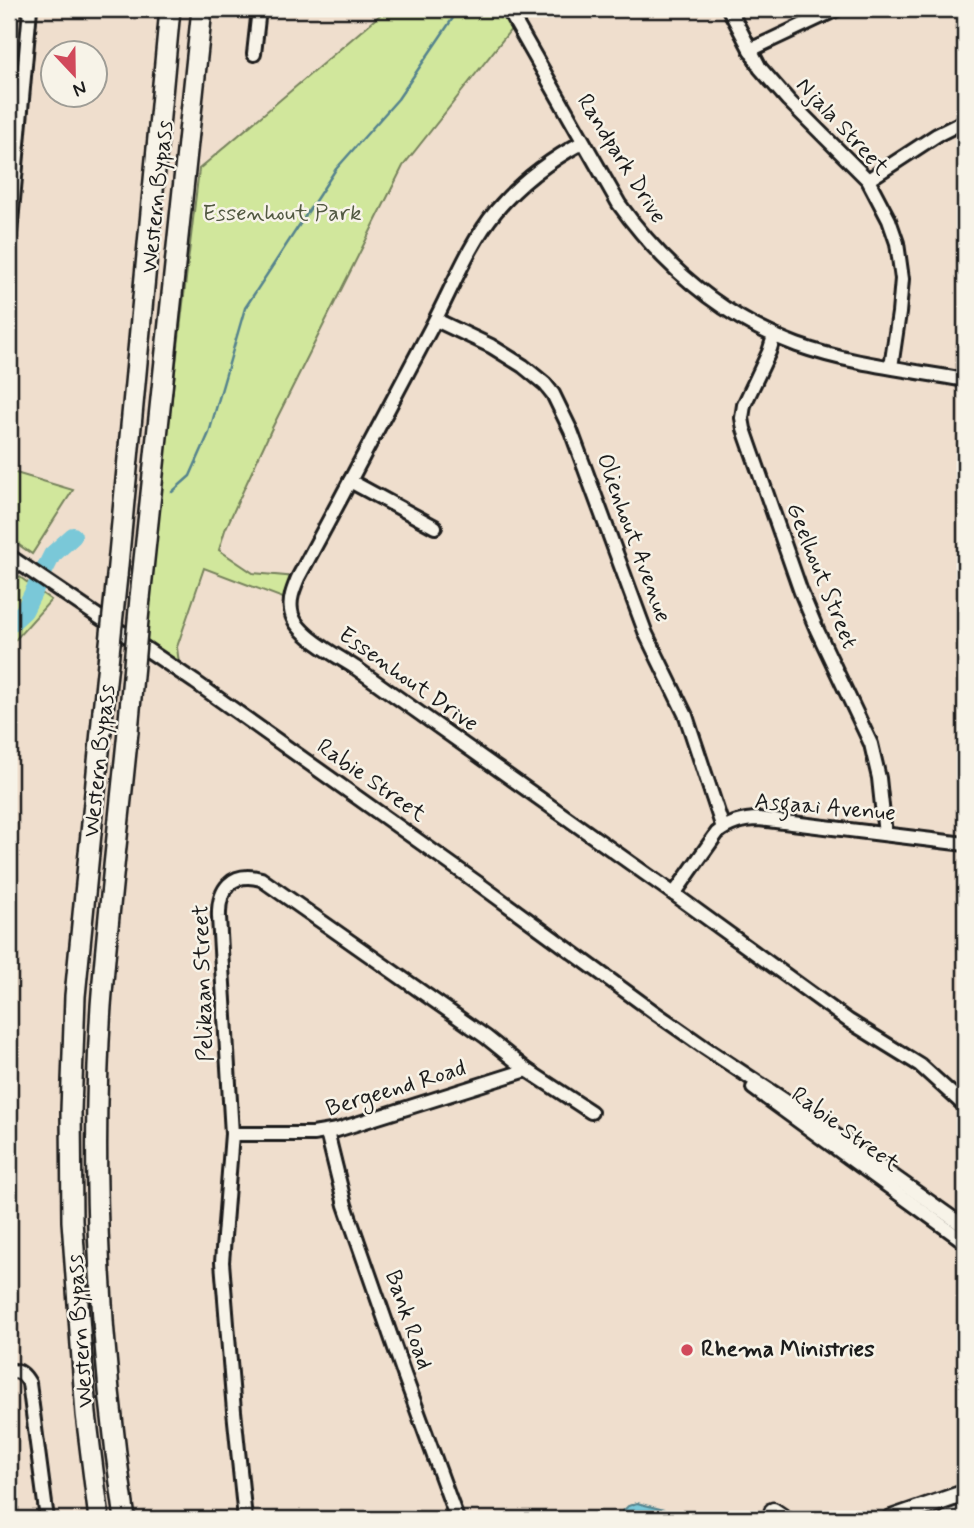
<svg xmlns="http://www.w3.org/2000/svg" width="974" height="1528" font-family="Mynerve,sans-serif">
  <style>
    .green { fill: #d1e79c; stroke: #76825c; stroke-width: 2 }
    .water { fill: #7ac8d8; stroke: #54838d; stroke-width: 2 }
    .lines { fill: none; stroke-linecap: round; stroke-linejoin: round }
    .stream { stroke: #54838d; stroke-width: 2.5 }
    .river { stroke: #7ac8d8; stroke-width: 18 }
    .minor-casing { stroke: #1c1c1c; stroke-width: 18 }
    .major-casing { stroke: #1c1c1c; stroke-width: 21 }
    .highway-casing { stroke: #1c1c1c; stroke-width: 24 }
    .minor { stroke: #f7f3e8; stroke-width: 12 }
    .major { stroke: #f7f3e8; stroke-width: 16 }
    .highway { stroke: #f7f3e8; stroke-width: 19 }
    .highway-bridge-casing { stroke: #1c1c1c; stroke-width: 24; stroke-linecap: butt }
    .highway-bridge { stroke: #f7f3e8; stroke-width: 19 }
    .poi-dot { fill: #d1495b; stroke: #f7f3e8; stroke-width: 2.5 }
    .labels { text-anchor: middle; dominant-baseline: central; stroke-width: 5; stroke-linejoin: round; paint-order: stroke }
    .street-label { font-size: 23px; fill: #1c1c1c; stroke: #f7f3e8 }
    .park-label { font-size: 23px; fill: #525942; stroke: #f7f3e8 }
    .poi-label { font-size: 23px; font-weight: bold; fill: #1c1c1c; stroke: #f7f3e8; text-anchor: start }
  </style>
  <rect width="100%" height="100%" fill="#efdecd"/>
  <filter id="ink" filterUnits="userSpaceOnUse"><feTurbulence type="fractalNoise" baseFrequency=".0143" numOctaves="2"/><feDisplacementMap in="SourceGraphic" scale="14" xChannelSelector="R" yChannelSelector="G"/><feConvolveMatrix kernelMatrix="1 2 1 2 8 2 1 2 1" color-interpolation-filters="sRGB"/></filter>
  <g filter="url(#ink)">
    <g class="green">
      <path d="M387 9H533L516 23 403 166 271 430 225 530 219 550 253 573 296 577 288 600 204 568 177 647 180 672 142 650 199 169Z"/>
      <path d="M9 471 73 490 32 554 9 538Z"/>
      <path d="M9 569 51 600 9 647Z"/>
    </g>
    <path class="water" d="M637 1503 664 1510 672 1519H615L628 1506Z"/>
    <g class="lines">
      <path class="stream" d="M172 492 190 476 209 433 245 308 336 169 398 99 459 9"/>
      <path class="river" d="M9 625 24 611 52 555 73 536"/>
      <defs>
        <g id="minor">
          <path d="M508 9 619 204C665 268 722 317 797 345 850 364 910 370 965 380"/>
          <path d="M729 9 760 68 788 100 868 180 889 220 897 243 902 279 899 313 891 367"/>
          <path d="M750 50 837 9"/>
          <path d="M254 54 259 9"/>
          <path d="M583 142C550 160 520 182 496 211 468 245 452 289 431 328 387 411 343 495 298 578 294 588 289 599 291 610 293 634 338 656 356 668L674 894 849 1021 920 1065 965 1106"/>
          <path d="M868 180 937 135 965 121"/>
          <path d="M9 245 30 9"/>
          <path d="M436 320 491 346 523 366 545 384 553 394 571 431 646 634 686 716 723 828"/>
          <path d="M774 336 769 352 744 405 742 418 744 429 801 592 817 630 871 744 879 778 885 834"/>
          <path d="M350 481 435 527"/>
          <path d="M9 556 195 682 479 884 654 1012 704 1047 813 1119 965 1227"/>
          <path d="M674 894 717 833C729 823 743 819 759 819L965 844"/>
          <path d="M753 1088 965 1242"/>
          <path d="M327 1132 345 1205 405 1377 457 1519"/>
          <path d="M232 1134H313L337 1130 527 1070"/>
          <path d="M9 1372C19 1369 24 1374 29 1383L47 1519"/>
          <path d="M245 1519 234 1411 222 1262 232 1134 219 917C218 889 232 871 261 879L486 1037 527 1070 591 1112"/>
        </g>
        <g id="major">
          <path d="M773 1511 785 1519"/>
          <path d="M890 1519 965 1493"/>
          <path d="M948 1519 965 1513"/>
        </g>
        <g id="highway">
          <path d="M117 576 170 9"/>
          <path d="M140 598 202 9"/>
          <path d="M99 1519 86 1414 72 1221 71 1111 75 996 103 711"/>
          <path d="M125 1519C100 1352 90 1174 101 1006 108 914 119 822 128 731"/>
        </g>
      </defs>
      <use href="#minor" class="minor-casing"/>
      <use href="#major" class="major-casing"/>
      <use href="#highway" class="highway-casing"/>
      <use href="#minor" class="minor"/>
      <use href="#major" class="major"/>
      <use href="#highway" class="highway"/>
      <defs>
        <g id="highway-bridge">
          <path d="M103 711 117 576"/>
          <path d="M128 731 140 598"/>
        </g>
      </defs>
      <use href="#highway-bridge" class="highway-bridge-casing"/>
      <use href="#highway-bridge" class="highway-bridge"/>
    </g>
  </g>
  <circle class="poi-dot" cx="687" cy="1350" r="7"/>
  <g class="labels">
    <g class="street-label">
      <text transform="translate(842 127) rotate(47)">Njala Street</text>
      <text transform="translate(621 159) rotate(58)">Randpark Drive</text>
      <text transform="translate(158 197) rotate(-84)">Western Bypass</text>
      <text transform="translate(633 538) rotate(70)">Olienhout Avenue</text>
      <text transform="translate(821 576) rotate(68)">Geelhout Street</text>
      <text transform="translate(408 680) rotate(35)">Essenhout Drive</text>
      <text transform="translate(100 761) rotate(-84)">Western Bypass</text>
      <text transform="translate(371 781) rotate(35)">Rabie Street</text>
      <text transform="translate(825 808) rotate(5)">Asgaai Avenue</text>
      <text transform="translate(204 983) rotate(-92)">Pelikaan Street</text>
      <text transform="translate(396 1089) rotate(-17)">Bergeend Road</text>
      <text transform="translate(845 1130) rotate(36)">Rabie Street</text>
      <text transform="translate(408 1320) rotate(71)">Bank Road</text>
      <text transform="translate(81 1331) rotate(-94)">Western Bypass</text>
    </g>
    <g class="park-label">
      <text x="282" y="214">Essenhout Park</text>
    </g>
    <g class="poi-label">
      <text x="701" y="1350">Rhema Ministries</text>
    </g>
  </g>
  <rect width="974" height="1528" fill="none" stroke="#f7f3e8" stroke-width="35"/>
  <rect x="18" y="18" width="939" height="1493" fill="none" stroke="#1c1c1c" stroke-width="2.5" filter="url(#ink)"/>
  <g transform="translate(74 74) rotate(158)"><circle r="33" fill="#f7f3e8" stroke="#9f9d96" stroke-width="2"/>
  <path d="M0-5L12 26L0 18L-12 26Z" fill="#d1495b"/>
  <text y="-10" font-size="19" font-weight="bold" text-anchor="middle" fill="#1c1c1c">N</text>
  </g>
</svg>
